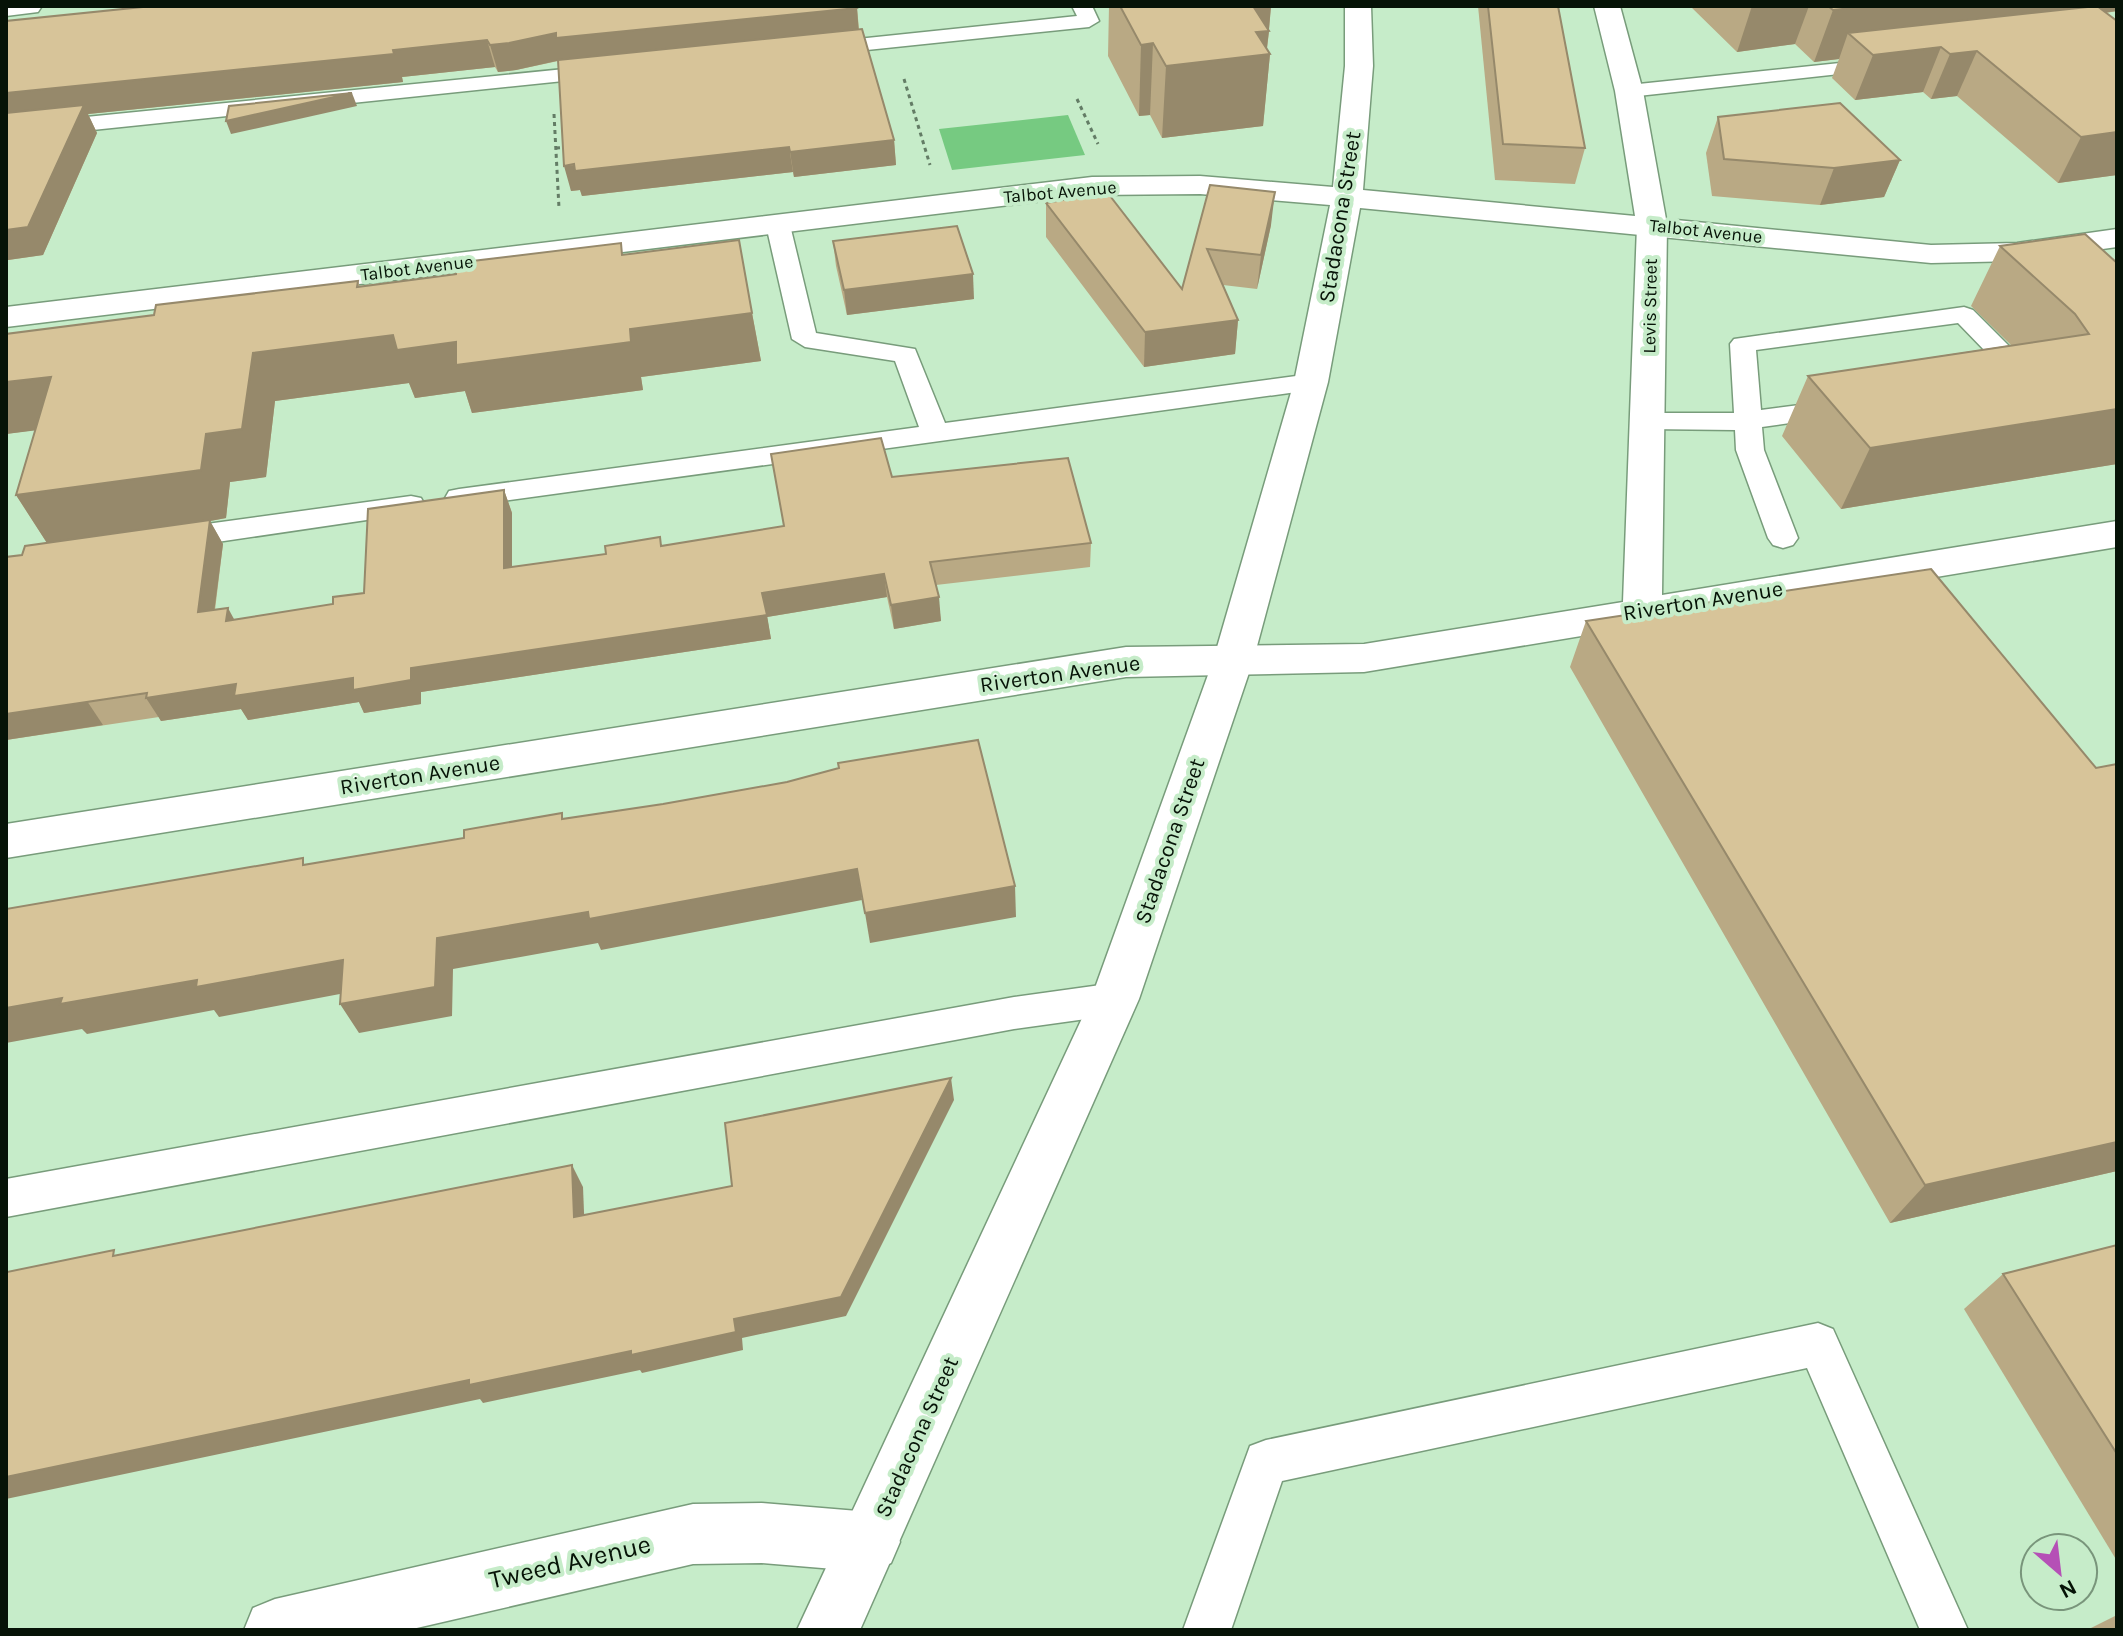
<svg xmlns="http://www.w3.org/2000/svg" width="2123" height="1636" font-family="Karla,sans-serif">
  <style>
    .green { fill: #76ca81 }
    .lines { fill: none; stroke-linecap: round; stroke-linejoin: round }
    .lane-casing { stroke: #789c7b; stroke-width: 3 }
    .street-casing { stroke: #789c7b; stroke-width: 3 }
    .secondary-casing { stroke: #789c7b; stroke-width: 3 }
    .path { stroke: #637c65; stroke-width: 3; stroke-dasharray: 4 4; stroke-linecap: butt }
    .lane { fill: #fff; fill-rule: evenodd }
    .street { fill: #fff; fill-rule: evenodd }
    .secondary { fill: #fff; fill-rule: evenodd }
    .wall { fill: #b9a984 }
    .shaded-wall { fill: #96896b }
    .building { fill: #d7c499; stroke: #96896b; stroke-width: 2 }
    .labels { text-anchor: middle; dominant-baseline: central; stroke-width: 8; stroke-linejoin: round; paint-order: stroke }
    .far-street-label { font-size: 18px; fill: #061307; stroke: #c6ecc9 }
    .street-label { font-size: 22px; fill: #061307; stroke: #c6ecc9 }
    .near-street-label { font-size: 26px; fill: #061307; stroke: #c6ecc9 }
  </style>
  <rect width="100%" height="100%" fill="#c6ecc9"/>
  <path class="green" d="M1068 115 1085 155 952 170 939 129Z"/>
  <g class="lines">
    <defs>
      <g id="lane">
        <path d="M1072 6H1092L1099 21 1089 27 819 55 809 49 819 43 1077 16Z"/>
        <path d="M1878 59 1889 65 1885 69 1629 97 1618 91 1629 85Z"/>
        <path d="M604 65 612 66 615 71 612 76 6 139V125Z"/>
        <path d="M778 218 790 225 816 333 915 349 945 423 1311 374 1320 376 1324 382 1320 388 1311 390 459 507 449 505 445 498 449 491 459 489 919 427 895 361 805 347 792 339 766 225Z"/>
        <path d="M1964 307 1973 310 2037 374 2041 380 2037 386H2019L1958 323 1756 350 1761 410 1838 400 1848 402 1852 408 1848 414 1838 416 1762 427 1764 450 1798 538 1793 545 1783 548 1773 545 1768 538 1736 450 1735 430 1647 429 1637 427 1633 421 1637 415 1647 413H1734L1730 344 1734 339Z"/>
        <path d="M411 496 421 498 425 505 421 512 170 549 160 546 155 539 160 532 170 529Z"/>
        <path d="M1115 983 1128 988 1134 999 1128 1010 1115 1015 1014 1029 6 1217V1179L1014 997Z"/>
        <path d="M1818 1323 1833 1329 1968 1630H1920L1807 1368 1282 1481 1231 1630H1183L1250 1446 1266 1440Z"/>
      </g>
      <g id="street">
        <path d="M6 6H42L38 12 6 16Z"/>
        <path d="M1652 217 1663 219 1667 226 1662 595 2117 521V547L1364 672 1126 677 6 858V824L1126 647 1364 644 1623 602 1637 226 1641 219Z"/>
        <path d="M762 1503 870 1512 891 1521 900 1542 891 1563 870 1572 762 1563 693 1564 408 1630H244L253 1608 275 1599 693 1504Z"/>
      </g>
      <path id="secondary" d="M1345 6H1371L1373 66 1363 190 1635 216 1615 91 1594 6H1620L1643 91 1666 219 1931 245 2017 243 2117 229V247L2017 261 1931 263 1360 208 1328 382 1253 661 1139 999 860 1630H797L1091 999 1213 661 1294 382 1330 205 1200 194 1092 195 6 327V307L1092 177 1200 176 1333 187 1345 66Z"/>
    </defs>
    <use href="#lane" class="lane-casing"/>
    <use href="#street" class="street-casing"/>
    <use href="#secondary" class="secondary-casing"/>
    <g class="path">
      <path d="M904 79 930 165"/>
      <path d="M1077 99 1098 144"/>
      <path d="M554 114 559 208"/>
      <path d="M556 148 570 147"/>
    </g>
    <use href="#lane" class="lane"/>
    <use href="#street" class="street"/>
    <use href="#secondary" class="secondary"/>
  </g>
  <g class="wall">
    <path d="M1109 6H1271L1269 29H1268L1269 31 1267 49 1270 54 1263 126 1162 138 1150 115 1139 116 1108 56Z"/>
    <path d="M1478 6H1558L1585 148 1575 184 1495 180Z"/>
    <path d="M1690 6H2117V11L2106 13 2117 21V175L2058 183 1957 96 1931 99 1923 92 1855 100 1832 78 1839 59 1814 62 1795 44 1737 52Z"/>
    <path d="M857 8 859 29 894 140 896 165 794 177 793 172 582 196 580 190 571 191 558 61 516 70 498 72 495 67 402 77 403 82 88 114 97 133 43 255 8 260 6 264V16L8 19 7 21Z"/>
    <path d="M1718 117 1900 160 1884 197 1820 205 1712 196 1706 153Z"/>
    <path d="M1210 185 1271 225 1257 289 1223 285 1238 320 1235 354 1144 367 1046 237V203L1182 289Z"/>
    <path d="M833 241 974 299 847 315 836 266Z"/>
    <path d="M2000 246 2117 263V464L1841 509 1782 436 1808 376 2011 345 1971 306Z"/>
    <path d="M623 254 752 313 761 361 641 377 643 390 472 413 465 391 415 398 409 383 275 401 266 477 230 482 226 518 210 521 223 544 215 610 234 620 333 604 364 593 504 490 512 513V567L662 546 784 526 892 477 1091 543 1090 567 936 585 941 621 894 629 887 597 767 617 771 639 421 692V704L364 713 359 702 248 720 241 709 161 721 159 717 6 740V557L22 555 47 543 16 495 35 430 6 434V334L154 315 358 281 360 287Z"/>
    <path d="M1586 621 2096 768 2117 764V1171L1890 1223 1570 667Z"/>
    <path d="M2117 1245V1561L1964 1309 2003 1274Z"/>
    <path d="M2117 1615V1630H2087Z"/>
  </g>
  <g class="shaded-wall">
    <path d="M1223 6H1271L1269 29 1220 34Z"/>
    <path d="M1752 6H1809L1795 44 1737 52Z"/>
    <path d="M1870 6H2117V11L2063 18 1941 47 1923 92 1855 100 1873 55 1848 33 1839 59 1814 62 1833 10Z"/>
    <path d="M857 8 859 35 561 60 516 70 498 72 490 45 556 33Z"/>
    <path d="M1269 31 1266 55 1270 54 1263 126 1162 138 1166 66 1256 32Z"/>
    <path d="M487 40 495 67 402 77 403 82 88 114 97 133 43 255 8 260 6 264V93Z"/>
    <path d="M1153 43 1150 115 1139 116 1141 45Z"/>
    <path d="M1977 51 1957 96 1931 99 1950 54Z"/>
    <path d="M352 93 357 106 231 134 226 121Z"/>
    <path d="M2117 132V175L2058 183 2081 137Z"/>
    <path d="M894 140 896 165 794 177 790 152Z"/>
    <path d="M789 147 793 172 582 196 580 190 571 191 564 166Z"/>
    <path d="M1900 160 1884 197 1820 205 1834 168Z"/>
    <path d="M1275 192 1271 225 1257 289 1261 255Z"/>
    <path d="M973 274 974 299 847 315 844 290Z"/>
    <path d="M752 313 761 361 641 377 643 390 472 413 465 391 415 398 409 383 275 401 266 477 230 482 226 518 210 521 223 544 211 636 47 543 16 495 206 434 253 353 393 335 456 342 630 329Z"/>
    <path d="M1238 320 1235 354 1144 367 1145 332Z"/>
    <path d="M51 377 79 425 6 434V382Z"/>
    <path d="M2117 409V464L1841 509 1870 448Z"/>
    <path d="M504 490 512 513V592L504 568Z"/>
    <path d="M884 574 887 597 767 617 762 593Z"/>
    <path d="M939 597 941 621 894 629 891 605Z"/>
    <path d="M228 608 241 632 226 621Z"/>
    <path d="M767 615 771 639 421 692V704L364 713 359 702 248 720 241 709 161 721 146 698 236 684 411 668Z"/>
    <path d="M87 701 103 725 6 740V714Z"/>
    <path d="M857 869 862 900 601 950 598 943 453 969 452 1016 359 1033 340 1004 437 938 588 912Z"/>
    <path d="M1015 886 1016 917 870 943 865 913Z"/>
    <path d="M343 960 361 990 219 1017 214 1010 87 1034 82 1029 6 1043V1008L62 998Z"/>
    <path d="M951 1078 954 1100 846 1316 742 1338 743 1350 642 1373 640 1370 483 1403 480 1399 6 1499V1477L734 1319Z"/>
    <path d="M2117 1142V1171L1890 1223 1925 1185Z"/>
    <path d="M572 1165 583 1187 585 1237 574 1217Z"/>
  </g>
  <g class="building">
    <path d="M142 6H856L857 8 556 38V33L509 43 490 45 487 40 393 50 394 54 6 93V21L142 7Z"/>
    <path d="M1120 6H1253L1269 31 1256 32 1270 54 1166 66 1153 43 1141 45Z"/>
    <path d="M1488 6H1558L1585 148 1503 144Z"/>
    <path d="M1828 6H1870L1833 10Z"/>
    <path d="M2097 6 2117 21V132L2081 137 1977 51 1950 54 1941 47 1873 55 1848 33Z"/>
    <path d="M862 29 894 140 790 152 789 147 575 171 574 164 564 166 558 60Z"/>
    <path d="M352 93 226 121 229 106Z"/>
    <path d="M1840 103 1900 160 1834 168 1724 159 1718 117Z"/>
    <path d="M84 105 28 227 6 230V113Z"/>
    <path d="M1210 185 1275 192 1261 255 1207 249 1238 320 1145 332 1046 203 1107 192 1182 289Z"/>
    <path d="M957 226 973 274 844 290 833 241Z"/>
    <path d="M2085 234 2117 263V409L1870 448 1808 376 2089 334 2075 314 2000 246Z"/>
    <path d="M739 240 752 313 630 329 631 342 456 365V342L397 350 393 335 253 353 242 429 206 434 201 470 16 495 51 377 6 382V334L154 315 156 305 358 281 357 287 456 274V263L621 243 622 255Z"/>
    <path d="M881 438 892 477 1068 458 1091 543 930 562 939 597 891 605 884 574 762 593 767 615 411 668V680L353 690V678L234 696 236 684 146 698 147 693 6 714V557L22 555 25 546 210 520 198 612 228 608 226 621 333 604V597L364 593 368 509 504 490V568L606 554 605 546 660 537 661 546 784 526 771 454Z"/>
    <path d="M1931 569 2096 768 2117 764V1142L1925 1185 1586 621Z"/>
    <path d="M978 740 1015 886 865 913 857 869 589 919 588 912 437 938 435 987 340 1004 343 960 196 987 197 980 60 1004 62 998 6 1008V909L303 858V865L464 838V830L562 813V819L663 804 787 782 839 768 838 763Z"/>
    <path d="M951 1078 841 1297 734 1319 736 1332 631 1355V1351L469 1385V1380L6 1477 7 1272 114 1250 113 1256 572 1165 574 1217 732 1186 725 1123Z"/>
    <path d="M2117 1245V1454L2003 1274Z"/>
  </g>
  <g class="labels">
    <g class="far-street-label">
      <text transform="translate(1060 192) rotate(-5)">Talbot Avenue</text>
      <text transform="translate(1706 231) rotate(6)">Talbot Avenue</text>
      <text transform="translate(417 268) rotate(-7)">Talbot Avenue</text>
      <text transform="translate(1650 306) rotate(-89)">Levis Street</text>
    </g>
    <g class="street-label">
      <text transform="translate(1340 217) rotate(-81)">Stadacona Street</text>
      <text transform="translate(1703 601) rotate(-9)">Riverton Avenue</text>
      <text transform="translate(1060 674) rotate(-8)">Riverton Avenue</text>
      <text transform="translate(420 775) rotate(-9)">Riverton Avenue</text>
      <text transform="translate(1170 841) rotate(-71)">Stadacona Street</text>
      <text transform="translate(917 1437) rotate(-66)">Stadacona Street</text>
    </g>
    <g class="near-street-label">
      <text transform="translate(570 1562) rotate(-13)">Tweed Avenue</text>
    </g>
  </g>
  <rect width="2123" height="1636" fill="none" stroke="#061307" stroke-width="16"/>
  <g transform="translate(2059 1572) rotate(152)"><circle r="38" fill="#c6ecc9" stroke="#79957b" stroke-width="2"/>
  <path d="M0-6L14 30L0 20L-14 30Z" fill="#b550b6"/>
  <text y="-12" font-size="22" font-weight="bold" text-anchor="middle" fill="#061307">N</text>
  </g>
</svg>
